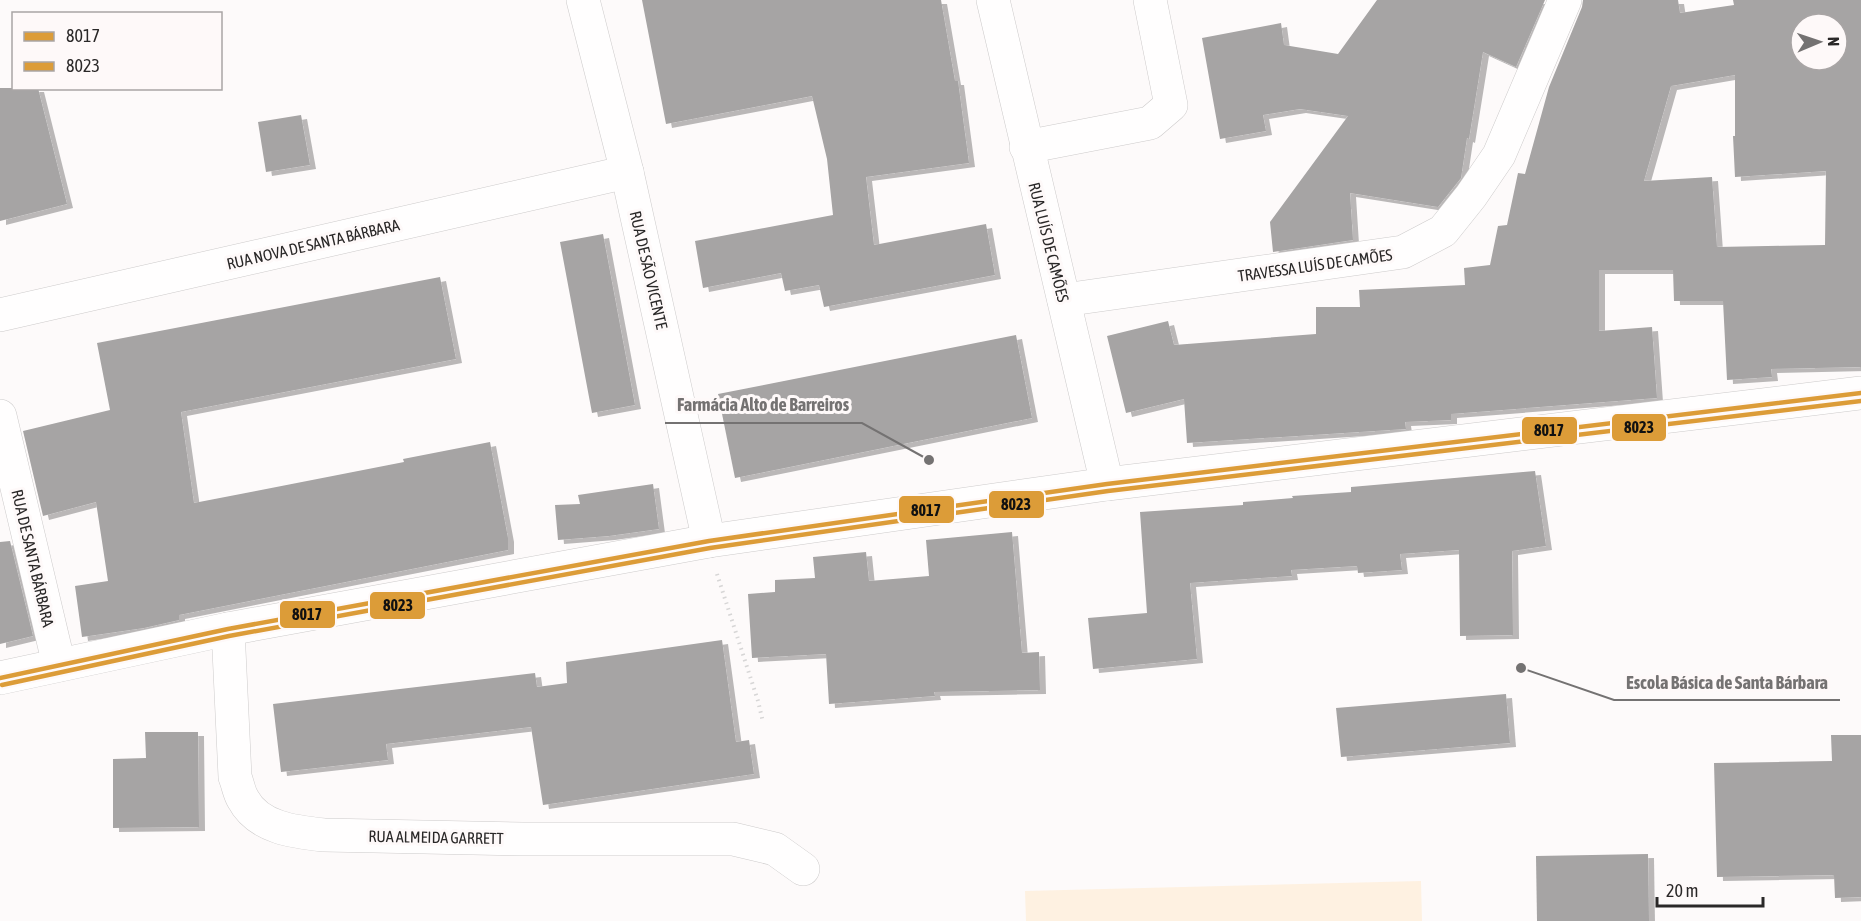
<svg xmlns="http://www.w3.org/2000/svg" width="1861" height="921" font-family="'Asap Condensed',sans-serif">
  <style>
    .green { fill: #fef1e1 }
    .building { fill: #a6a4a4; fill-rule: evenodd; filter: url(#shadow) }
    .lines { fill: none; stroke-linecap: round; stroke-linejoin: round }
    .minor-casing { stroke: #cdcbcb; stroke-width: 34 }
    .path { stroke: #d7d6d6; stroke-width: 4; stroke-dasharray: 1.5 4.5; stroke-linecap: butt }
    .minor { stroke: #fffefe; stroke-width: 33 }
    .bus-1-casing { stroke: #fef9f9; stroke-width: 9 }
    .bus-2-casing { stroke: #fef9f9; stroke-width: 9 }
    .bus-1 { stroke: #dc9c38; stroke-width: 4.5 }
    .bus-2 { stroke: #dc9c38; stroke-width: 4.5 }
    .labels { text-anchor: middle; dominant-baseline: central; stroke-width: 6; stroke-linejoin: round; paint-order: stroke }
    .street-label { font-size: 16px; fill: #2a2828; stroke: #fef9f9 }
    .leader { fill: none; stroke: #747272; stroke-width: 2 }
    .callout-dot { fill: #747272; stroke: #fef9f9; stroke-width: 2 }
    .callout-label { font-size: 18px; text-anchor: middle; font-weight: bold; fill: #747272; stroke: #fef9f9; stroke-width: 6; stroke-linejoin: round; paint-order: stroke }
    .line-badge { stroke: #fef9f9; stroke-width: 2 }
    .pale-badge-label { font-size: 16px; text-anchor: middle; font-weight: bold; fill: #111 }
  </style>
  <defs>
    <filter id="shadow"><feDropShadow dx="6" dy="4" stdDeviation="0" flood-color="#0004"/></filter>
  </defs>
  <rect width="100%" height="100%" fill="#fdfafa"/>
  <path class="green" d="M1421 881 1422 921H1026L1025 891Z"/>
  <g class="building">
    <path d="M642 0H941L955 81H958L969 163 866 177 874 245 986 224 995 275 824 307 819 285 785 291 781 273 703 288 695 241 833 215 827 159 812 96 666 124Z"/>
    <path d="M1377 0H1545L1516 67 1483 52 1469 139 1467 138 1461 178 1438 207 1350 193 1353 240 1273 252 1270 222 1348 116 1300 109 1263 115 1266 131 1220 139 1202 38 1281 23 1284 45 1338 54Z"/>
    <path d="M1583 0H1678L1680 13 1734 5 1733 0H1861V367L1771 369 1772 377 1727 380 1723 301H1674L1673 270H1599V331L1652 327 1657 398 1451 414V420L1405 422 1406 429 1187 443 1184 399 1126 413 1107 336 1168 321 1174 345 1316 334V307H1360L1359 290 1465 285 1464 268 1490 265 1498 226 1507 225 1518 173 1525 174 1549 87 1582 7ZM1801 24H1837V60H1801ZM1735 75V136H1733L1735 177 1826 171 1825 245 1717 247 1712 177 1644 181 1671 86Z"/>
    <path d="M0 88H38L67 204 0 221Z"/>
    <path d="M301 115 310 165 266 172 258 122Z"/>
    <path d="M603 234 635 405 592 413 560 242Z"/>
    <path d="M440 277 456 359 181 412 194 503 404 462 403 459 490 442 508 538V550L179 615V620L144 628 82 637 75 586 108 581 96 502 43 516 23 431 110 410 97 343Z"/>
    <path d="M1016 335 1032 418 735 478 718 394Z"/>
    <path d="M1535 471 1546 546 1512 551 1513 635 1460 636 1459 550 1400 554 1402 570 1358 573 1357 566 1291 570 1292 576 1190 583 1197 659 1093 669 1088 618 1147 613 1140 512 1243 505V502L1293 498 1292 496 1351 492V487Z"/>
    <path d="M653 484 659 529 609 536 558 540 555 505 580 504 578 495Z"/>
    <path d="M1012 532 1022 653 1039 652 1040 690 934 692 935 696 829 704 826 654 752 658 748 594 775 592V580L815 578 813 557 866 552 869 581 929 576 926 540Z"/>
    <path d="M10 541 33 636 0 644V542Z"/>
    <path d="M722 640 736 742 749 740 754 774 543 805 531 727 386 744 388 760 281 772 273 704 535 673 537 687 567 683 566 662Z"/>
    <path d="M1506 694 1510 743 1341 757 1336 708Z"/>
    <path d="M145 732H198L199 827 113 828V759L146 758Z"/>
    <path d="M1831 735H1861V897L1835 898 1834 875 1717 877 1714 763 1832 761Z"/>
    <path d="M1648 854 1649 921H1537L1536 856Z"/>
  </g>
  <g class="lines">
    <defs>
      <g id="minor">
        <path d="M583 0 627 172 709 541"/>
        <path d="M993 0 1107 484"/>
        <path d="M1026 147 1150 123 1171 105 1150 0"/>
        <path d="M1064 300 1403 252 1443 231 1471 196 1499 155 1565 0"/>
        <path d="M0 315 627 172"/>
        <path d="M0 416 59 665"/>
        <path d="M228 629 235 777C238 784 239 793 243 799 258 828 295 832 324 835L523 839H733L775 849 803 869"/>
        <path d="M0 678 228 629 709 541 1107 484 1861 393"/>
      </g>
    </defs>
    <use href="#minor" class="minor-casing"/>
    <path class="path" d="M717 574 758 701 763 722"/>
    <use href="#minor" class="minor"/>
    <defs>
      <path id="bus-1" d="M0 678 228 629 709 541 1107 484 1861 393"/>
      <path id="bus-2" d="M2 685 229 636 710 548 1108 491 1861 401"/>
    </defs>
    <use href="#bus-1" class="bus-1-casing"/>
    <use href="#bus-2" class="bus-2-casing"/>
    <use href="#bus-1" class="bus-1"/>
    <use href="#bus-2" class="bus-2"/>
  </g>
  <g class="labels">
    <g class="street-label">
      <text transform="translate(1049 242) rotate(76)">RUA LUÍS DE CAMÕES</text>
      <text transform="translate(313 244) rotate(-13)">RUA NOVA DE SANTA BÁRBARA</text>
      <text transform="translate(1315 265) rotate(-8)">TRAVESSA LUÍS DE CAMÕES</text>
      <text transform="translate(649 270) rotate(77)">RUA DE SÃO VICENTE</text>
      <text transform="translate(33 558) rotate(77)">RUA DE SANTA BÁRBARA</text>
      <text transform="translate(436 837) rotate(1)">RUA ALMEIDA GARRETT</text>
    </g>
  </g>
  <path class="leader" d="M929 460L862 423H665M1521 668L1614 700H1840"/>
  <g class="callout-dot">
    <circle cx="929" cy="460" r="6"/>
    <circle cx="1521" cy="668" r="6"/>
  </g>
  <g class="callout-label">
    <text x="763" y="411">Farmácia Alto de Barreiros</text>
    <text x="1727" y="689">Escola Básica de Santa Bárbara</text>
  </g>
  <g class="line-badge">
    <rect x="1611" y="413" width="56" height="29" rx="6" fill="#dc9c38"/>
    <rect x="1521" y="416" width="57" height="29" rx="6" fill="#dc9c38"/>
    <rect x="988" y="490" width="57" height="29" rx="6" fill="#dc9c38"/>
    <rect x="898" y="495" width="57" height="29" rx="6" fill="#dc9c38"/>
    <rect x="369" y="591" width="57" height="29" rx="6" fill="#dc9c38"/>
    <rect x="279" y="600" width="57" height="29" rx="6" fill="#dc9c38"/>
  </g>
  <g class="pale-badge-label">
    <text x="1639" y="433">8023</text>
    <text x="1549" y="436">8017</text>
    <text x="1016" y="510">8023</text>
    <text x="926" y="516">8017</text>
    <text x="398" y="611">8023</text>
    <text x="307" y="620">8017</text>
  </g>
  <rect x="12" y="12" width="210" height="78" fill="#fef9f9" stroke="#a9a5a5" stroke-width="1.5"/>
  <rect x="24" y="32" width="30" height="9" fill="#dc9c38" stroke="#a9a5a5" stroke-width="1.5"/>
  <text x="66" y="42" font-size="18" fill="#2a2828">8017</text>
  <rect x="24" y="62" width="30" height="9" fill="#dc9c38" stroke="#a9a5a5" stroke-width="1.5"/>
  <text x="66" y="72" font-size="18" fill="#2a2828">8023</text>
  <g transform="translate(1819 42) rotate(88)"><circle r="28" fill="#fef9f9" stroke="#a9a5a5" stroke-width="1.5"/>
  <path d="M0-4.5L10 22L0 15L-10 22Z" fill="#747272"/>
  <text y="-9" font-size="16" font-weight="bold" text-anchor="middle" fill="#2a2828">N</text>
  </g>
  <path d="M1657 897v9h106v-9" fill="none" stroke="#2a2828" stroke-width="3"/>
  <text x="1666" y="897" font-size="18" fill="#2a2828" stroke="#fef9f9" stroke-width="4.5" paint-order="stroke">20 m</text>
</svg>
